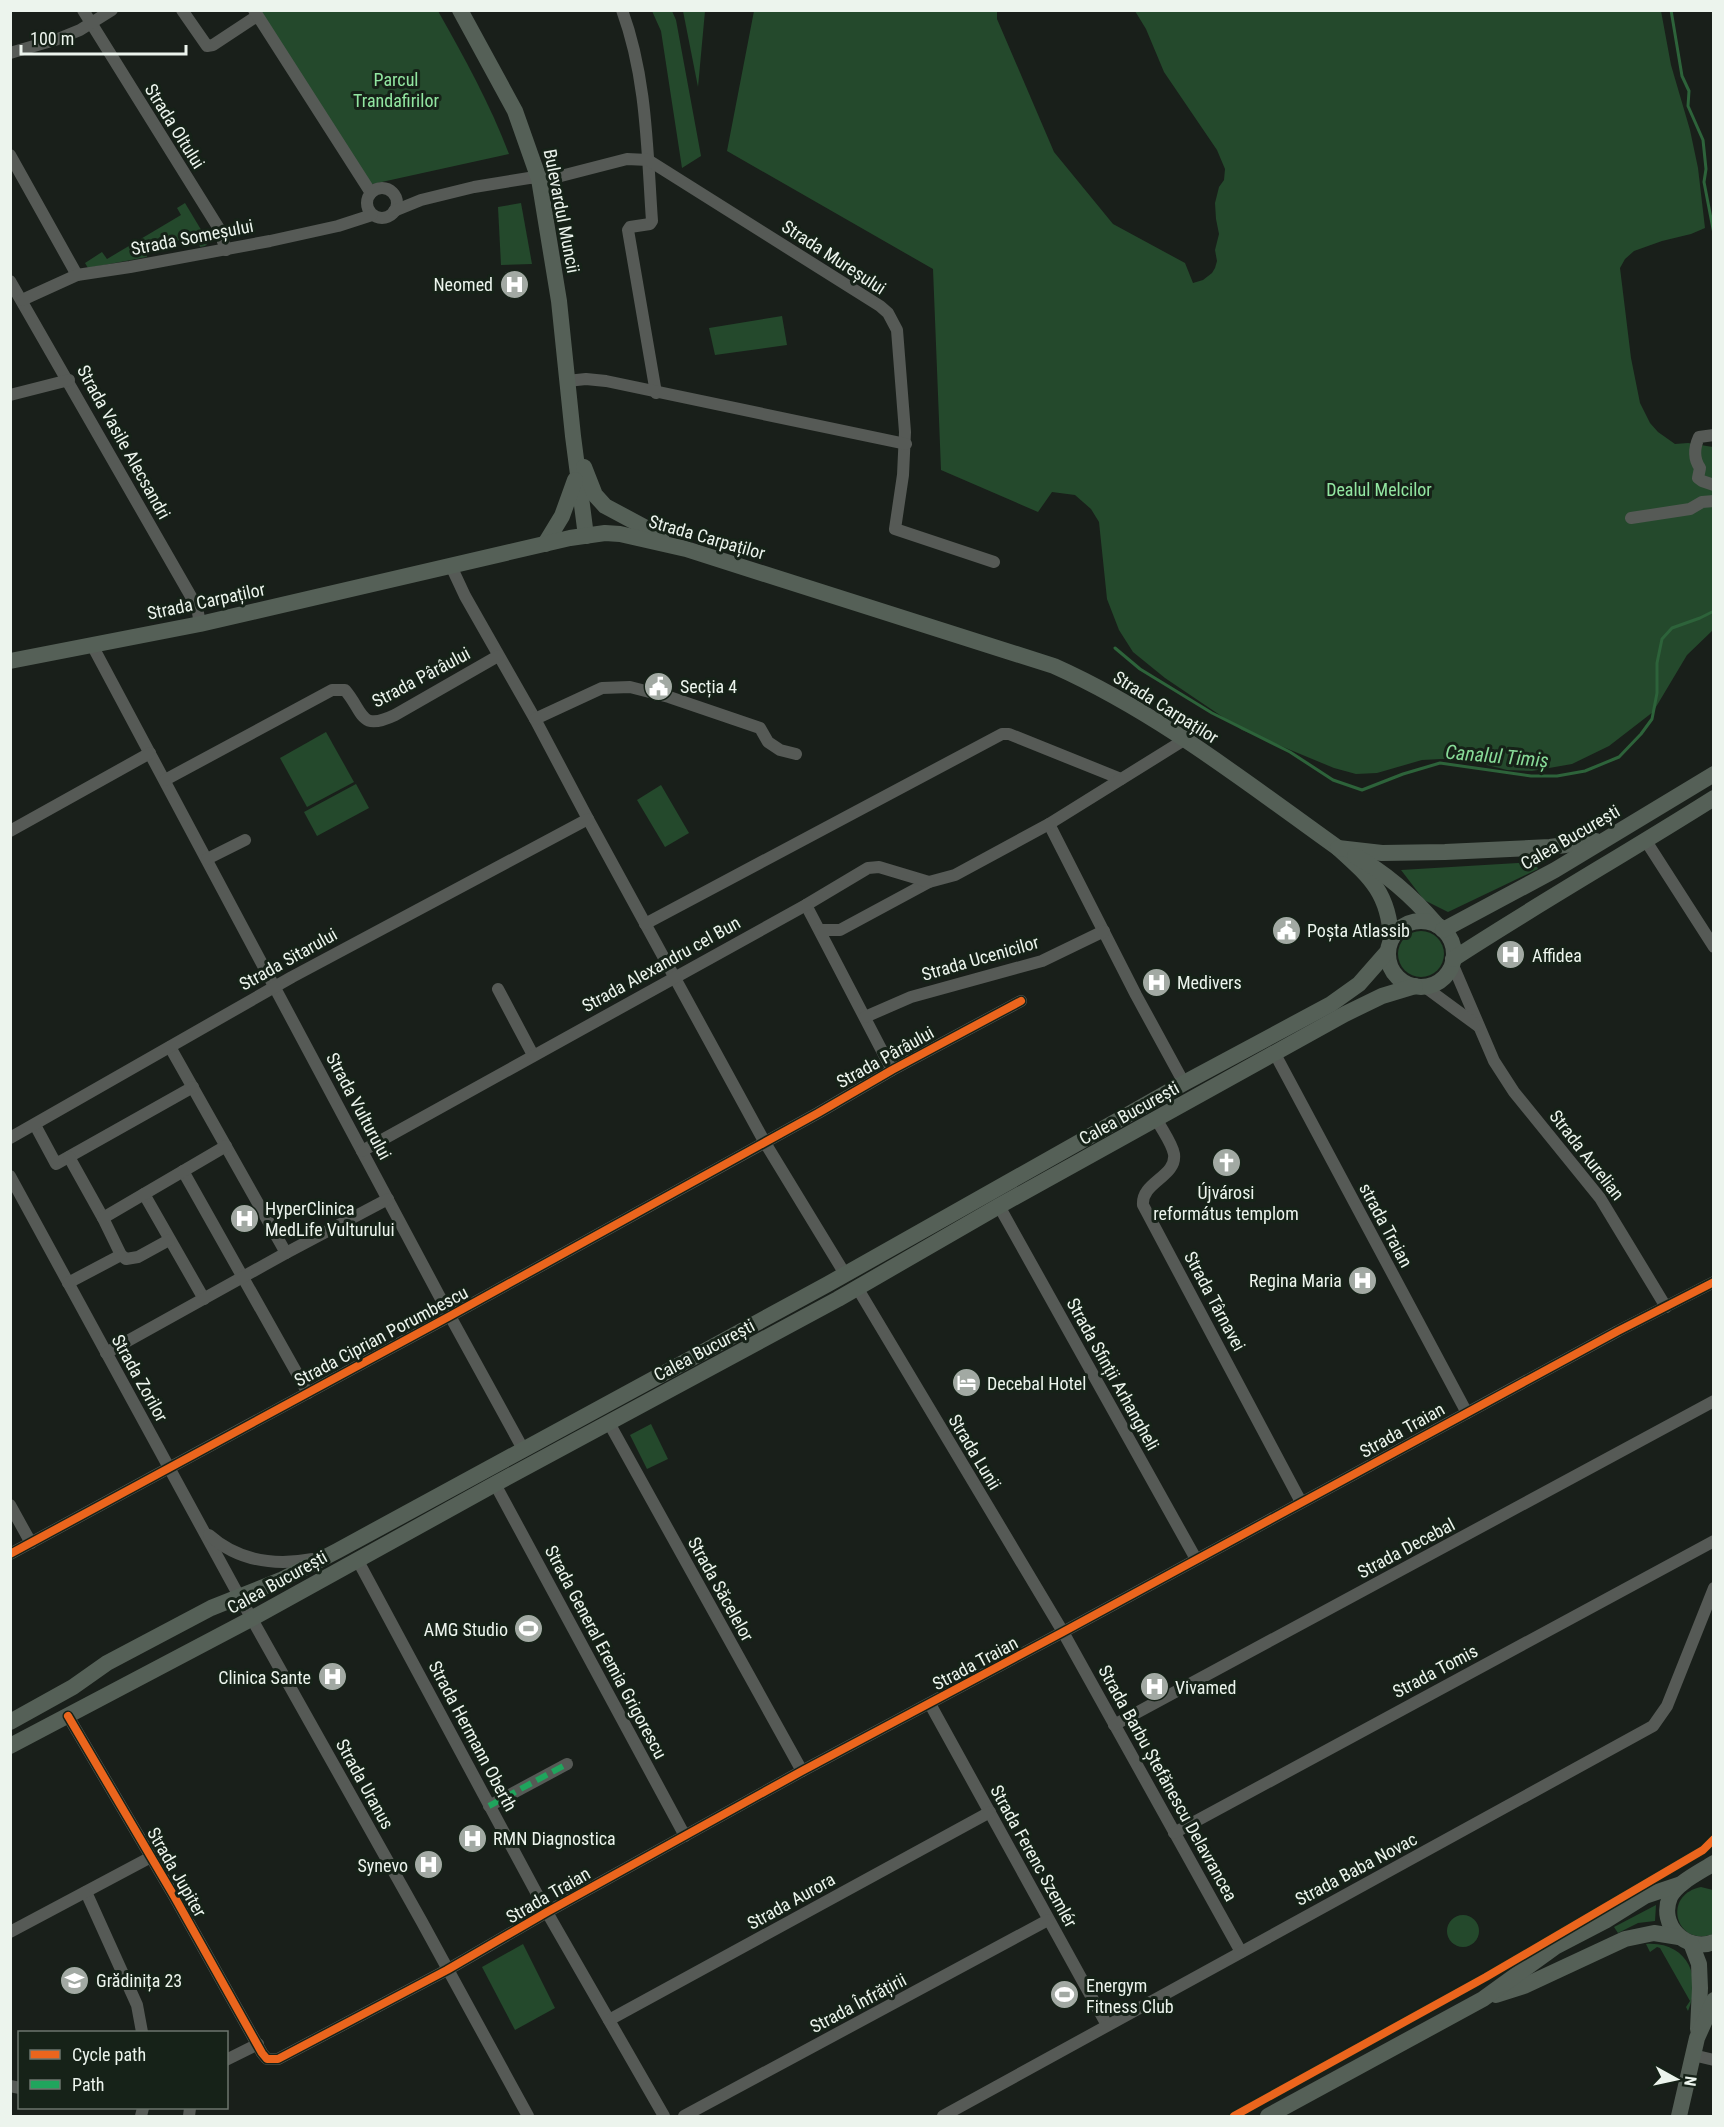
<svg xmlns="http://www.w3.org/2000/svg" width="1724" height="2127" font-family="'Roboto Condensed',sans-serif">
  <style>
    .green { fill: #24492c }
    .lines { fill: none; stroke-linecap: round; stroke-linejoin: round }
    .stream { stroke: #2d633a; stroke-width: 3 }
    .minor { stroke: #565a56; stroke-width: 12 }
    .major { stroke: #556057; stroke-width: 16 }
    .quiet { stroke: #20a55d; stroke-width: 6; stroke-dasharray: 12 6; stroke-linecap: butt }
    .cycleway-casing { stroke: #162218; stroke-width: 11 }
    .cycleway { stroke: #eb651d; stroke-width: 8 }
    .labels { text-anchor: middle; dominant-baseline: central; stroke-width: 6; stroke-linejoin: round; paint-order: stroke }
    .park-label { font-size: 18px; fill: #92e6a1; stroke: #162218 }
    .street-label { font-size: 18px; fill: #ecf4ed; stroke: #162218 }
    .poi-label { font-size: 18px; fill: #ecf4ed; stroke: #162218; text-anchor: start }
    .water-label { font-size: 20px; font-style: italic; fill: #88db98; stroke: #162218 }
  </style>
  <rect width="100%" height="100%" fill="#191f1a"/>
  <g class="green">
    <path d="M256 11H438C464 57 490 104 509 154L368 185Z"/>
    <path d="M652 11H672L676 20 701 156 682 168 661 31Z"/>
    <path d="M683 11H705L698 87Z"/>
    <path d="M754 11H997V19L1054 152 1113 224 1185 263 1193 283 1203 280 1212 273 1215 268 1217 261 1215 250 1219 234 1216 219 1215 203 1219 187 1224 180 1225 169 1217 150 1164 72 1146 29 1135 11H1661L1671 65 1690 130 1698 168 1705 228 1691 234 1662 241 1634 251 1625 259 1620 268 1631 358 1640 403 1650 423 1658 432 1675 444 1688 443 1713 447V630L1687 655 1653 712 1609 746 1572 764 1532 771 1507 770 1463 759H1441L1422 760 1377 773 1356 774 1334 768 1242 730 1165 678 1133 652 1119 630 1107 599 1099 522 1091 509 1075 495 1052 492 1038 512 941 470 933 269 727 151Z"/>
    <path d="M185 203 203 233 212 228V239L205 246 200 247 197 237 145 247 147 257 88 268 85 263 102 252 107 259 181 215 177 208Z"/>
    <path d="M521 203 532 264 501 265 498 207Z"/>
    <path d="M782 316 787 345 715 355 709 328Z"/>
    <path d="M326 732 354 782 307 807 280 758Z"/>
    <path d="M356 784 369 808 317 836 304 812Z"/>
    <path d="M661 785 689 833 665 847 637 800Z"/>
    <path d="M1535 862 1538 869 1448 912 1424 900 1401 870Z"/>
    <circle cx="1421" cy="954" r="23"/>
    <path d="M651 1424 668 1459 647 1469 630 1435Z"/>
    <path d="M1701 1887 1713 1890V1934C1676 1948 1661 1895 1701 1887Z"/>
    <path d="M1656 1905 1655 1921 1638 1923 1618 1933 1614 1927Z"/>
    <circle cx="1463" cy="1931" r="16"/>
    <path d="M523 1944 555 2008 515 2030 482 1967Z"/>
    <path d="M1646 1944C1687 1941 1703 1977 1688 2011L1686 2007 1690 2001 1660 1948 1657 1947 1650 1952Z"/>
  </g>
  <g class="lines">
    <g class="stream">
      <path d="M1671 10 1682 76 1689 91 1688 106 1703 140 1706 169 1704 182 1714 234"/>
      <path d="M1115 648 1140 669 1212 713 1290 752 1333 780 1362 790 1403 774 1440 763 1531 776H1557L1585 771 1619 757 1641 734 1652 719 1657 693V663L1662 639 1672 628 1700 618 1714 611"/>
    </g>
    <g class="minor">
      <path d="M83 10 218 227 226 250"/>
      <path d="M182 10 207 46 213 45 257 16"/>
      <path d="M254 10 371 193"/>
      <path d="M622 10C647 78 647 150 652 221L650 224 630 227 628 230 656 393"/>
      <path d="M10 53 58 39 80 30 112 10"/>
      <path d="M10 155 77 275"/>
      <circle cx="382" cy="203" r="15"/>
      <path d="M394 211 421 200 474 187 529 178 557 177 627 159 648 160 880 306 888 313 897 330 905 432 903 475 895 529 994 562"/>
      <path d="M10 281 197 607 200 624"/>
      <path d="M22 300 77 275 130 267 270 241 338 226 372 215"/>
      <path d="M567 381 586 379 606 381 906 444"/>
      <path d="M10 395 69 380"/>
      <path d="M1714 435 1699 437C1694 448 1693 458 1700 468L1698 478 1702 481 1714 485"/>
      <path d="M1631 518 1690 509 1702 502 1714 501"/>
      <path d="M451 566 465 596 535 719 588 819 764 1141 845 1274"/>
      <path d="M92 645 450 1316 523 1449"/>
      <path d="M535 719 602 688 630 687 669 697 760 728 768 742 780 750 796 754"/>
      <path d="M165 780 332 690H345C364 712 359 732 395 715L498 656"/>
      <path d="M1049 824 1136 995 1184 1083"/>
      <path d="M10 831 150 753"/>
      <path d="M1646 841 1714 947"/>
      <path d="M207 859 245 840"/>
      <path d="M806 905 892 1070"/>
      <path d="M645 924 1002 734H1009L1121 779"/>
      <path d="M820 930H840L929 882 955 875 1049 824 1184 740"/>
      <path d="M1452 963 1494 1061 1514 1092 1600 1198 1666 1307"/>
      <path d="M1425 987 1478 1026"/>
      <path d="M498 989 533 1055"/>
      <path d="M865 1017 911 997 1042 961 1104 931"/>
      <path d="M170 1047 286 1253"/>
      <path d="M1275 1054 1467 1413"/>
      <path d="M1157 1120C1162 1130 1172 1143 1174 1154 1177 1177 1141 1182 1143 1205L1301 1502"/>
      <path d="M35 1125 56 1164 193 1087"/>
      <path d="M10 1138 292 977 588 819"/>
      <path d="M362 1151 806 905 868 868 879 867 929 882"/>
      <path d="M69 1157 103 1218"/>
      <path d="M183 1171 308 1393"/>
      <path d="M10 1176 239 1596 422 1922 528 2116"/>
      <path d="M144 1194 204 1299"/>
      <path d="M999 1206 1196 1559"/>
      <path d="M169 1240 138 1257 126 1259 121 1255 103 1218 226 1146"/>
      <path d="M68 1283 121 1255"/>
      <path d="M858 1289 1063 1632 1241 1952"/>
      <path d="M106 1353 286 1253 388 1199"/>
      <path d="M609 1423 802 1771"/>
      <path d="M495 1484 685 1836"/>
      <path d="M10 1505 31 1543"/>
      <path d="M209 1535C238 1561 275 1566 313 1559"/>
      <path d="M10 1554 450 1316 818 1113 892 1070 1021 1001"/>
      <path d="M357 1559 544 1907 664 2116"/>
      <path d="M930 1704 1107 2025"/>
      <path d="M68 1716 174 1896 262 2053 267 2059H278L447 1970 547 1912 802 1771 1063 1632 1618 1331 1714 1282"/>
      <path d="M1114 1725 1714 1401"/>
      <path d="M489 1806 567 1764"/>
      <path d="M1174 1833 1714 1541"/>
      <path d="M86 1892 137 2005 142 2032"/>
      <path d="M10 1932 151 1857"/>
      <path d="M609 2020 990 1812"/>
      <path d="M1693 2055 1714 2060"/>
      <path d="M226 2060 258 2044"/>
      <path d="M10 2086 20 2088"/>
      <path d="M141 2116 143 2108"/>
      <path d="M189 2116 190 2108"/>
      <path d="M684 2116 1048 1920"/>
      <path d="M943 2116 1653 1726 1667 1706 1714 1588"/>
    </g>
    <g class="major">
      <path d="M460 10 515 111 539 179 559 301 573 436 586 536"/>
      <path d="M584 467 595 495 605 506 661 536"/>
      <path d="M545 544 562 516 575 480"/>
      <path d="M10 661 200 624 570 538 605 533 620 534 686 549 1054 666C1157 712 1247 783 1338 848 1370 877 1389 893 1391 939"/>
      <path d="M1338 848 1382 853 1445 852 1550 847 1596 841"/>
      <path d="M1355 856C1388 874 1413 897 1437 925"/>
      <circle cx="1421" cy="954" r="33"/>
      <path d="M1443 930 1555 870 1714 774"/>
      <path d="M1453 959C1539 903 1627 853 1714 798"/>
      <path d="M10 1722 73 1687 107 1663 211 1608 281 1580 337 1551 828 1284 1184 1083 1331 1004 1359 984 1388 951"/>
      <path d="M10 1746 251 1619 495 1484 838 1299 999 1206 1345 1014 1382 996 1415 986"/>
      <path d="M1714 1863C1700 1872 1677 1883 1670 1897 1658 1925 1686 1953 1714 1942"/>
      <path d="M1691 1943 1699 1964 1700 1988 1698 2029"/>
      <path d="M1496 1995 1524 1986 1625 1939 1654 1933 1679 1937"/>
      <path d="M1268 2116 1483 1999 1555 1947 1605 1921 1645 1896 1681 1884"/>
      <path d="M1679 2116 1697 2038 1714 2000"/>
    </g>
    <path class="quiet" d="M489 1806 567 1764"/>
    <defs>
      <g id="cycleway">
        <path d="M10 1554 450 1316 818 1113 892 1070 1021 1001"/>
        <path d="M68 1716 174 1896 262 2053 267 2059H278L447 1970 547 1912 802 1771 1063 1632 1618 1331 1714 1282"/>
        <path d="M1234 2116 1486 1977 1703 1850 1714 1839"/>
      </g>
    </defs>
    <use href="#cycleway" class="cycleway-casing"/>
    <use href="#cycleway" class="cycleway"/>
  </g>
  <defs>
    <symbol id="hospital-disc" viewBox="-11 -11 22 22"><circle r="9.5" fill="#a2a9a3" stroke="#162218"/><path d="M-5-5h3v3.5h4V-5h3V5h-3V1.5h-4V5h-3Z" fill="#fff"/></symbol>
    <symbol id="civic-disc" viewBox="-11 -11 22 22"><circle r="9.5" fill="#a2a9a3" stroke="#162218"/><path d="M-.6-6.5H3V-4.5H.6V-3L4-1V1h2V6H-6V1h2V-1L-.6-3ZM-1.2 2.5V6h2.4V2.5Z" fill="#fff"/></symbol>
    <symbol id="church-disc" viewBox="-11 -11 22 22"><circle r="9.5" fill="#a2a9a3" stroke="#162218"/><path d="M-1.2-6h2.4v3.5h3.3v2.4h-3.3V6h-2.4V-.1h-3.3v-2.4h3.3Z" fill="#fff"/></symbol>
    <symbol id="hotel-disc" viewBox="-11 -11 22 22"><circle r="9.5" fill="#a2a9a3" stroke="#162218"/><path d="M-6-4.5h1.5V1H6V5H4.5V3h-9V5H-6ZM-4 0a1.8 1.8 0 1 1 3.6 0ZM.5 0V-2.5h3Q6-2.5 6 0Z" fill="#fff"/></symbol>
    <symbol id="stadium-disc" viewBox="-11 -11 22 22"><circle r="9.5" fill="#a2a9a3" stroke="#162218"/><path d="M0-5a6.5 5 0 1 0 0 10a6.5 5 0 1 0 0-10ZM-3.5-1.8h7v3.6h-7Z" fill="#fff"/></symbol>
    <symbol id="school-disc" viewBox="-11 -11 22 22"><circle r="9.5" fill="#a2a9a3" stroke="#162218"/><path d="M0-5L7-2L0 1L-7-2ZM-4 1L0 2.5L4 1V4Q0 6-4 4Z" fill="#fff"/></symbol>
  </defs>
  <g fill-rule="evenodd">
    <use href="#hospital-disc" x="498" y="268" width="33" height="33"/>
    <use href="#civic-disc" x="642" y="670" width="33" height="33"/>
    <use href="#civic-disc" x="1270" y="914" width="33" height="33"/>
    <use href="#hospital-disc" x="1494" y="938" width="33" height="33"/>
    <use href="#hospital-disc" x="1140" y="966" width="33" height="33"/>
    <use href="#church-disc" x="1210" y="1146" width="33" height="33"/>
    <use href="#hospital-disc" x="228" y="1202" width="33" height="33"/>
    <use href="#hospital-disc" x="1346" y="1264" width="33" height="33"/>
    <use href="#hotel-disc" x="950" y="1366" width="33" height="33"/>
    <use href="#stadium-disc" x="512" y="1612" width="33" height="33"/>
    <use href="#hospital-disc" x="316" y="1660" width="33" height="33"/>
    <use href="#hospital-disc" x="1138" y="1670" width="33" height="33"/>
    <use href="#hospital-disc" x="456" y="1822" width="33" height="33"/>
    <use href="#hospital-disc" x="412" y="1848" width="33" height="33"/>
    <use href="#school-disc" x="58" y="1964" width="33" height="33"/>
    <use href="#stadium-disc" x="1048" y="1978" width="33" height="33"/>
  </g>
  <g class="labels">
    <g class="park-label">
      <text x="396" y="79">Parcul<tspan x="396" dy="21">Trandafirilor</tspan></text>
      <text x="1379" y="489">Dealul Melcilor</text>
    </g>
    <g class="street-label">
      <text transform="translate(175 126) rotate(58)">Strada Oltului</text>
      <text transform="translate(562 211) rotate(79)">Bulevardul Muncii</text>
      <text transform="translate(192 237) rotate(-11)">Strada Someșului</text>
      <text transform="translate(834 257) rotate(33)">Strada Mureșului</text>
      <text transform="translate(124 442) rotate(61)">Strada Vasile Alecsandri</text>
      <text transform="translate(707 537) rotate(16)">Strada Carpaților</text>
      <text transform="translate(206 601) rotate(-12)">Strada Carpaților</text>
      <text transform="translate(421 677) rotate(-28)">Strada Pârâului</text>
      <text transform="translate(1166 707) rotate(32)">Strada Carpaților</text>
      <text transform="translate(1570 837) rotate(-30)">Calea București</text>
      <text transform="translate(980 958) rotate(-16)">Strada Ucenicilor</text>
      <text transform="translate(288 959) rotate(-29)">Strada Sitarului</text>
      <text transform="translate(661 964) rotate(-29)">Strada Alexandru cel Bun</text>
      <text transform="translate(885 1057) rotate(-29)">Strada Pârâului</text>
      <text transform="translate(359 1106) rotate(62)">Strada Vulturului</text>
      <text transform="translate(1129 1113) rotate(-29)">Calea București</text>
      <text transform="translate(1587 1155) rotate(52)">Strada Aurelian</text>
      <text transform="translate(1386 1225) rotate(62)">strada Traian</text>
      <text transform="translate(1215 1301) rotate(62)">Strada Târnavei</text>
      <text transform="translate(381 1336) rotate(-28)">Strada Ciprian Porumbescu</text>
      <text transform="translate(704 1350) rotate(-28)">Calea București</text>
      <text transform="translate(1113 1374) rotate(61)">Strada Sfinții Arhangheli</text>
      <text transform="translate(140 1378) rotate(61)">Strada Zorilor</text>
      <text transform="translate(1402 1430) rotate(-29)">Strada Traian</text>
      <text transform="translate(975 1452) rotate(59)">Strada Lunii</text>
      <text transform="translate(1406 1548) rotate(-28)">Strada Decebal</text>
      <text transform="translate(277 1582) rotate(-29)">Calea București</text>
      <text transform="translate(721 1589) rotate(61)">Strada Săcelelor</text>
      <text transform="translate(606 1652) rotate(62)">Strada General Eremia Grigorescu</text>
      <text transform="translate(975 1663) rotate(-28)">Strada Traian</text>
      <text transform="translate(1435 1671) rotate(-28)">Strada Tomis</text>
      <text transform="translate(473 1736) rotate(62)">Strada Hermann Oberth</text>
      <text transform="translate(1168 1783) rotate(61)">Strada Barbu Ștefănescu Delavrancea</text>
      <text transform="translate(365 1784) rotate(61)">Strada Uranus</text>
      <text transform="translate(1034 1856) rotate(61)">Strada Ferenc Szemlér</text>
      <text transform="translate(1356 1869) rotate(-28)">Strada Baba Novac</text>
      <text transform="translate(177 1872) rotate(60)">Strada Jupiter</text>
      <text transform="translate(548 1895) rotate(-30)">Strada Traian</text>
      <text transform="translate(791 1901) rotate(-29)">Strada Aurora</text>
      <text transform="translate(858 2003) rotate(-28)">Strada Înfrățirii</text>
    </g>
    <g class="poi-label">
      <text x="493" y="284" text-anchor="end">Neomed</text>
      <text x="680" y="686">Secția 4</text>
      <text x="1307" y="930">Poșta Atlassib</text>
      <text x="1532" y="955">Affidea</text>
      <text x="1177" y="982">Medivers</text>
      <text x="1226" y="1192" text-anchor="middle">Újvárosi<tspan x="1226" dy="21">református templom</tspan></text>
      <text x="265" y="1208">HyperClinica<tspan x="265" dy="21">MedLife Vulturului</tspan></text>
      <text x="1342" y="1280" text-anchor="end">Regina Maria</text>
      <text x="987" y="1383">Decebal Hotel</text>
      <text x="508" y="1629" text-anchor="end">AMG Studio</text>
      <text x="311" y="1677" text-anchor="end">Clinica Sante</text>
      <text x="1175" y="1687">Vivamed</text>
      <text x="493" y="1838">RMN Diagnostica</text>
      <text x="408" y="1865" text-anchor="end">Synevo</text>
      <text x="96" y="1980">Grădinița 23</text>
      <text x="1086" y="1985">Energym<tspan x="1086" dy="21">Fitness Club</tspan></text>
    </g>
    <g class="water-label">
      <text transform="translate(1497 756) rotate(5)">Canalul Timiș</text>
    </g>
  </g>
  <rect width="1724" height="2127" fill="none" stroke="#ecf4ed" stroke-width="24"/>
  <rect x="18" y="2031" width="210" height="78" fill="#162218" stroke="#6c766d" stroke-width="1.5"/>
  <rect x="30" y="2050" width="30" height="9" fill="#eb651d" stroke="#6c766d" stroke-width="1.5"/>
  <text x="72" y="2061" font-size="18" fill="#ecf4ed">Cycle path</text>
  <rect x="30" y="2080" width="30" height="9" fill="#20a55d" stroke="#6c766d" stroke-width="1.5"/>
  <text x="72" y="2091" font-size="18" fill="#ecf4ed">Path</text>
  <g transform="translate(1676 2079) rotate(98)" stroke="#162218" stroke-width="4.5" paint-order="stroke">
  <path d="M0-4.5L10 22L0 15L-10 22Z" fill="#ecf4ed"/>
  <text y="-9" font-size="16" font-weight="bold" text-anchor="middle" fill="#ecf4ed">N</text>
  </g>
  <path d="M21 45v9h165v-9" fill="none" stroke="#ecf4ed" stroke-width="3"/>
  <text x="30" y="45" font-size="18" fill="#ecf4ed" stroke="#162218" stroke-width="4.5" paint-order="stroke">100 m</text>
</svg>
